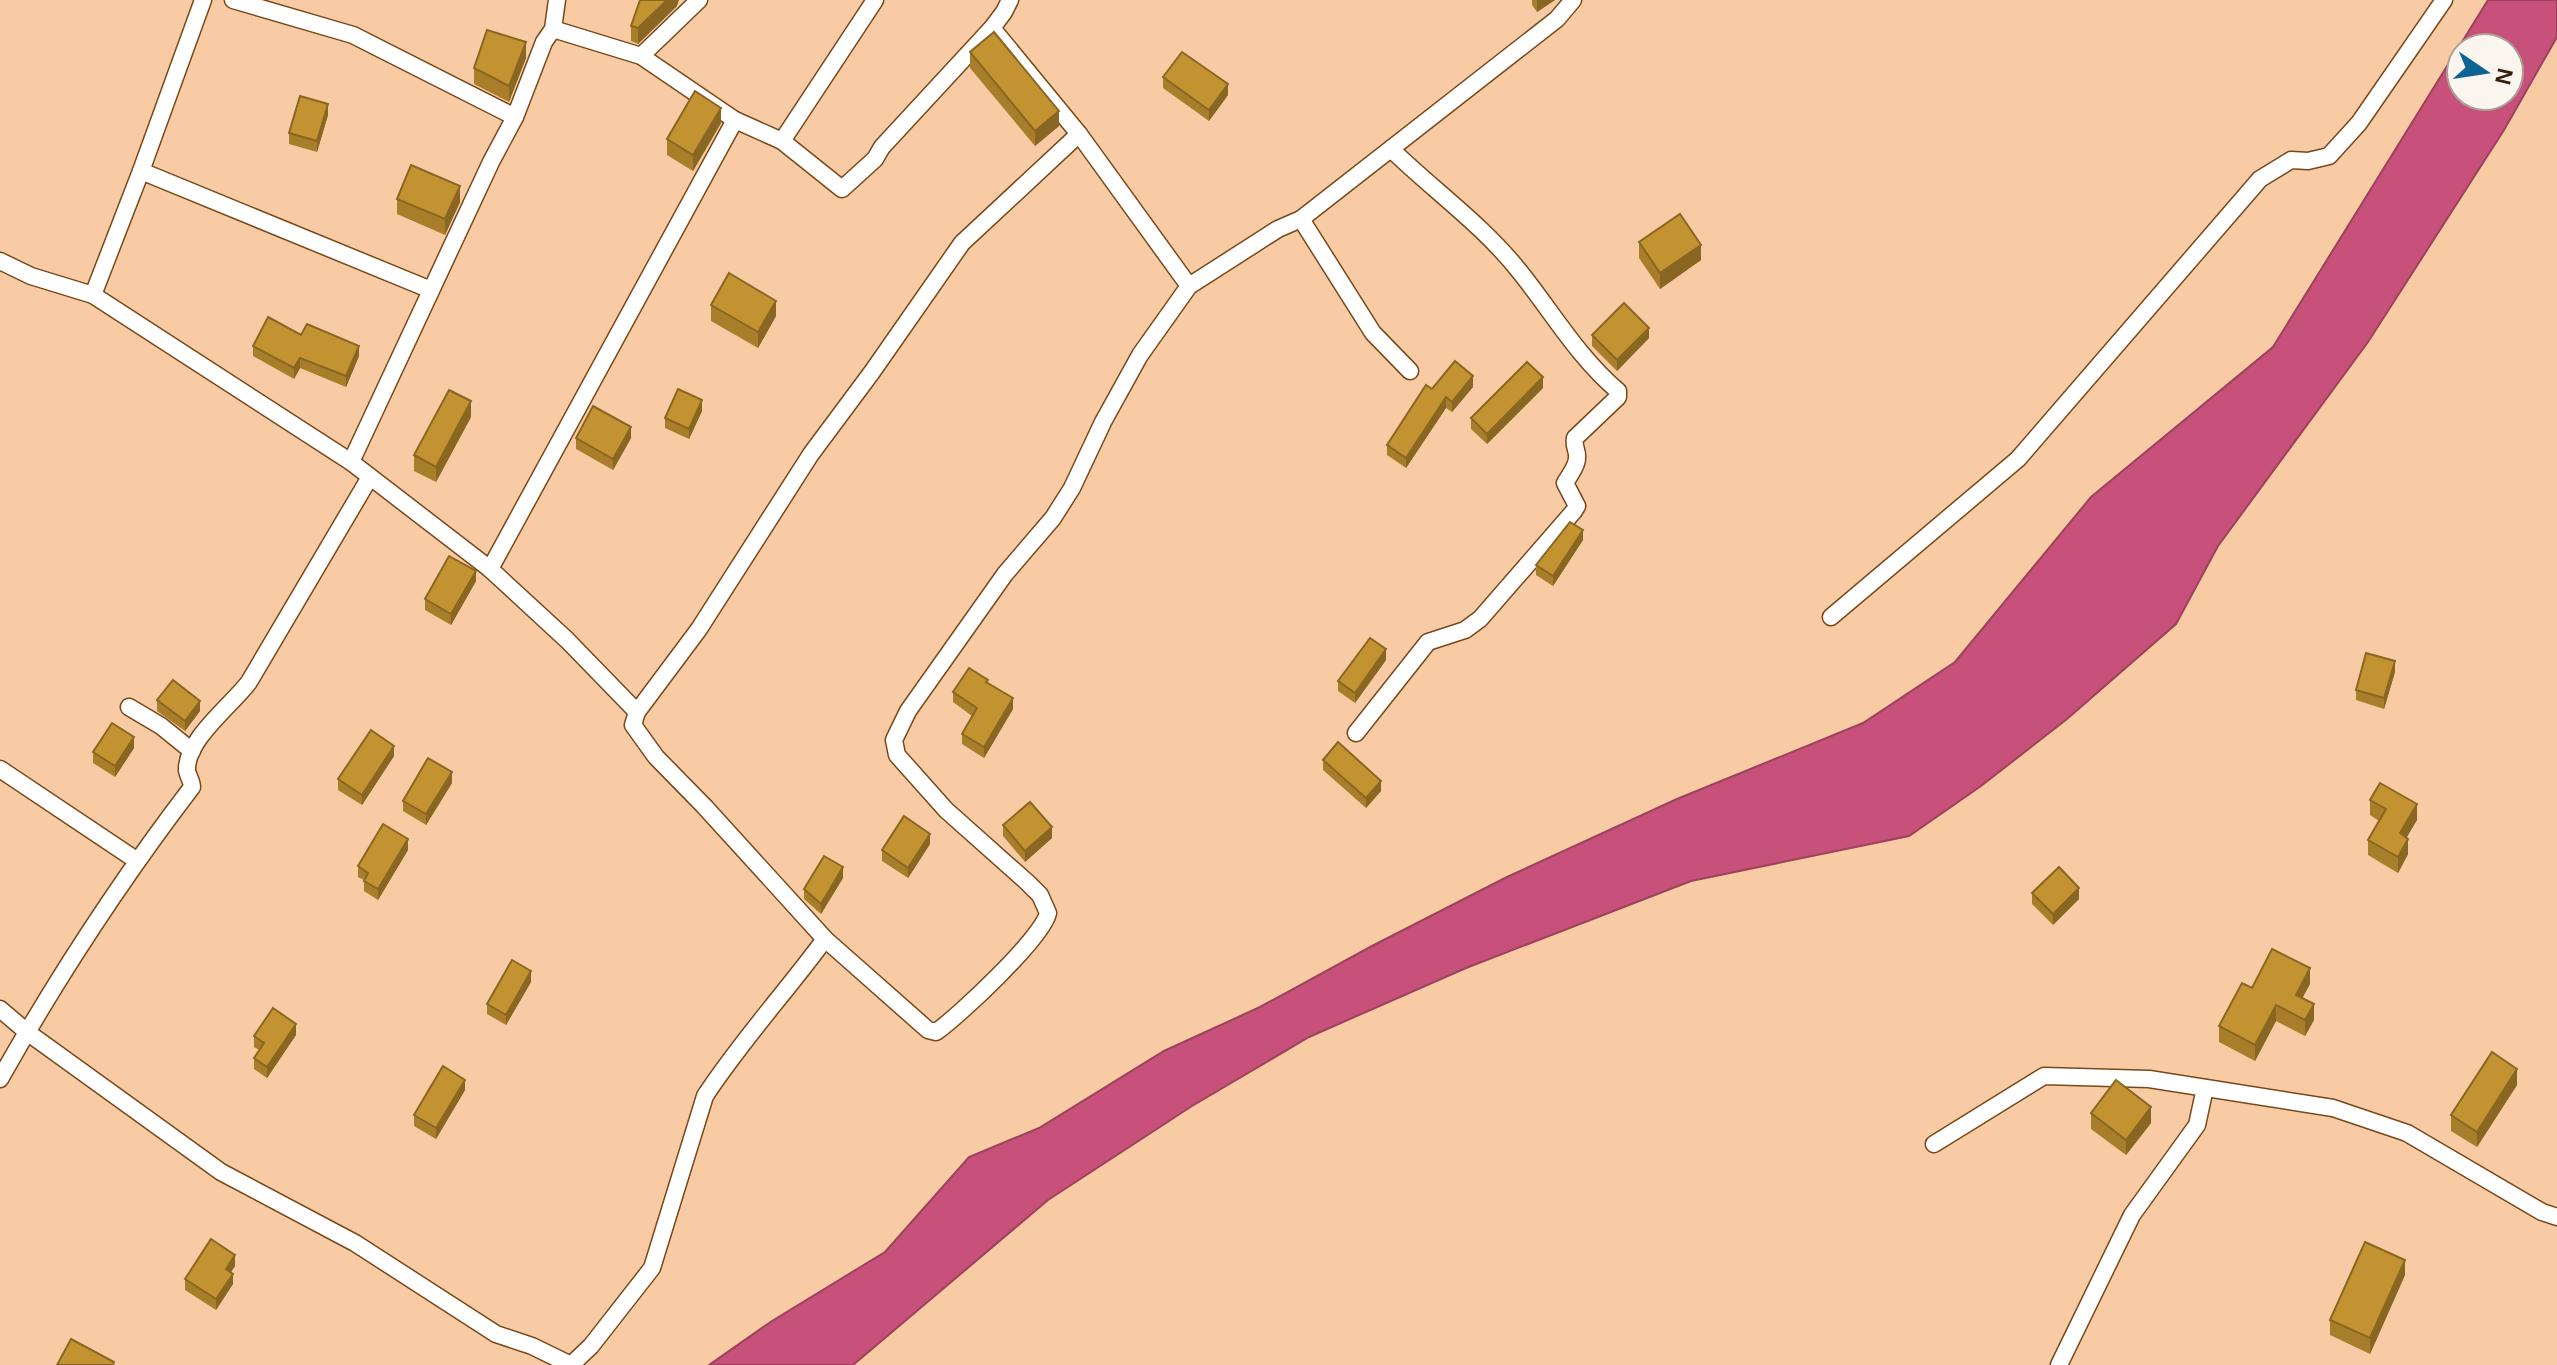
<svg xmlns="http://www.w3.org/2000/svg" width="2557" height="1365" font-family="Arial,sans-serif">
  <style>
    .water { fill: #c8517b; stroke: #9c425a; stroke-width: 2; fill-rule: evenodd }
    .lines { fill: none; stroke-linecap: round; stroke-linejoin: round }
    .minor-casing { stroke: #784817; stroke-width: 19 }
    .minor { stroke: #fff; stroke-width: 16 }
    .wall { fill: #a97e2a }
    .shaded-wall { fill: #896722 }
    .building { fill: #c49331; stroke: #896722; stroke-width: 2 }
  </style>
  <rect width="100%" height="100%" fill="#f9cba5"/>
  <path class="water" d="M2488 0H2557V37L2504 130 2368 342 2218 546 2176 624 2067 719 1981 786 1909 836 1691 881 1466 968 1309 1037 1192 1106 1048 1200 853 1365H709L772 1321 885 1252 969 1157 1039 1128 1164 1051 1260 1007 1372 946 1507 877 1677 799 1863 723 1955 662 2091 497 2273 347ZM2461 48H2509V96H2461Z"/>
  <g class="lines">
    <defs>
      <g id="minor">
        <path d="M233 0 353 35 515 117"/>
        <path d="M553 29 641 56 735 120 782 141 842 189 875 159 882 147 992 28"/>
        <path d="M641 56 699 0"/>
        <path d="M782 141 875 0"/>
        <path d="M141 171 431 290"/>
        <path d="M1301 219 1373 333 1410 371"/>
        <path d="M0 261 31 276 93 295 351 462 490 569 567 640 637 712 633 725 656 757 704 806 825 939 928 1030 936 1032C959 1016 1043 937 1048 913L1040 895 1028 883 946 810 897 755 894 740 908 711 1005 574 1053 518 1072 488 1103 422 1140 355 1189 286 1079 134 992 28 1004 12 1010 0"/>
        <path d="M1189 286 1278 229 1301 219 1557 19 1573 0"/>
        <path d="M93 295 141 171 203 0"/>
        <path d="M351 462 491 162 515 117 544 42 553 29 557 0"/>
        <path d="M490 569 735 120"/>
        <path d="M1831 617 2018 459 2260 179 2291 160 2308 161 2329 156 2359 123 2444 0"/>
        <path d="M129 707 161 726 192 751"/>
        <path d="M637 712 699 629 811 454 872 372 962 243 1079 134"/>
        <path d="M1356 733 1428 642 1465 630 1480 619 1574 511 1577 506 1565 483C1569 476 1577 466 1577 458 1578 450 1573 447 1575 438L1618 397V391C1578 357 1552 312 1520 272 1483 225 1433 190 1391 149"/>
        <path d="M0 769 136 860"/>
        <path d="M0 1009 27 1032 221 1172 355 1243 496 1334 532 1346 571 1365 591 1346 652 1268 705 1096C741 1041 786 992 825 939"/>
        <path d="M0 1079C57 978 121 880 192 787 192 781 187 774 187 770 186 739 233 704 249 682L370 477"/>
        <path d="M1934 1144 2044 1076 2149 1079 2333 1108 2407 1133 2542 1212 2557 1217"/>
        <path d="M2059 1365 2132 1215 2197 1125 2205 1088"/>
      </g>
    </defs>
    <use href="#minor" class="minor-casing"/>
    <use href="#minor" class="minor"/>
  </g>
  <g class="wall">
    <path d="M1532 0H1555L1537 12 1532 5Z"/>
    <path d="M677 6 638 44 631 41V26Z"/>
    <path d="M970 52 1059 126 1035 146 970 68Z"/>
    <path d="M526 58 509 102 474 84V68Z"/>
    <path d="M1163 77 1228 95 1209 121 1163 88Z"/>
    <path d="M328 115 317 152 289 144V133Z"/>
    <path d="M721 123 693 171 667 155V139Z"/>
    <path d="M397 199 460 202 445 235 397 214Z"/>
    <path d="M1639 242 1701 260 1660 289 1639 258Z"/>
    <path d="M711 305 776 316 758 348 711 321Z"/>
    <path d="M301 335 359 356 346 387 300 368 294 379 253 356V346Z"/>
    <path d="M1592 335 1649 338 1617 371 1592 346Z"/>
    <path d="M1473 387 1452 412 1446 408 1406 468 1387 455V445L1432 389Z"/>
    <path d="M1543 388 1487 444 1471 429V418Z"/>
    <path d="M702 411 689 439 665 428V418Z"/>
    <path d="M471 417 436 482 414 471V455Z"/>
    <path d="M576 438H631L613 470 576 449Z"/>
    <path d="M1583 540 1553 586 1536 575V565Z"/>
    <path d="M476 581 451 625 425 610V599Z"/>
    <path d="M1386 660 1355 703 1338 691V681Z"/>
    <path d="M2395 672 2384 709 2356 700V690Z"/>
    <path d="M988 683 1013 709 984 758 962 744V734L972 716 953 702V692Z"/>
    <path d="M157 700 200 711 185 731 157 711Z"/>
    <path d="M134 748 115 777 93 763V752Z"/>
    <path d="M394 756 362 805 338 790V779Z"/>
    <path d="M1323 760 1381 791 1366 808 1323 770Z"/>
    <path d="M452 783 426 825 403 811V801Z"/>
    <path d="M2370 800 2417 820 2406 837 2408 854 2398 873 2368 855V840L2379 821 2370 815Z"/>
    <path d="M1003 825 1052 838 1025 862 1003 836Z"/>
    <path d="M930 844 908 878 882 861V850Z"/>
    <path d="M408 850 378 900 364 891V880L358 877V866Z"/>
    <path d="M843 878 821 914 804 899V889Z"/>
    <path d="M2032 893 2079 899 2053 925 2032 904Z"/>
    <path d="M531 982 506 1025 487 1014V1004Z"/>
    <path d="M2310 984 2302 998 2314 1020 2305 1036 2276 1021 2255 1061 2219 1042V1026L2252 988Z"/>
    <path d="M296 1035 267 1078 254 1069V1058L259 1050 254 1047V1036Z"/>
    <path d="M2517 1085 2477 1147 2451 1131V1115Z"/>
    <path d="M465 1090 436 1139 414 1126V1115Z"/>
    <path d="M2091 1113 2151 1123 2126 1155 2091 1129Z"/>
    <path d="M235 1266 231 1272 233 1284 216 1310 185 1290V1279Z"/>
    <path d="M2405 1275 2370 1354 2330 1335V1320Z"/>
  </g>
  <g class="shaded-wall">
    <path d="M667 0H679L677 6 638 44V28Z"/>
    <path d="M1537 0H1555L1537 12Z"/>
    <path d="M526 42V58L509 102V86Z"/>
    <path d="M1228 84V95L1209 121V110Z"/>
    <path d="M328 104V115L317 152V141Z"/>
    <path d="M721 108V123L693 171V155Z"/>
    <path d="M1059 111V126L1035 146V131Z"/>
    <path d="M460 186V202L445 235V219Z"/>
    <path d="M1701 245V260L1660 289V273Z"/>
    <path d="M776 301V316L758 348V332Z"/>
    <path d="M1649 328V338L1617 371V360Z"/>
    <path d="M359 346V356L346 387V376Z"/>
    <path d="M300 358V368L294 379V368Z"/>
    <path d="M1473 376V387L1452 412V402Z"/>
    <path d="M1543 377V388L1487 444V434Z"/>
    <path d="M1446 397V408L1406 468V458Z"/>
    <path d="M702 400V411L689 439V429Z"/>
    <path d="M471 401V417L436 482V467Z"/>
    <path d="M631 427V438L613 470V459Z"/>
    <path d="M1583 530V540L1553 586V576Z"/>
    <path d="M476 571V581L451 625V614Z"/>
    <path d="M1386 649V660L1355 703V693Z"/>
    <path d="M2395 661V672L2384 709V698Z"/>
    <path d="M1013 698V709L984 758V747Z"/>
    <path d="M200 701V711L185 731V721Z"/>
    <path d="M134 737V748L115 777V766Z"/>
    <path d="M394 746V756L362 805V795Z"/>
    <path d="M452 772V783L426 825V814Z"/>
    <path d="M1381 781V791L1366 808V798Z"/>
    <path d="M2417 804V820L2400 849V833Z"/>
    <path d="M1052 827V838L1025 862V851Z"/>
    <path d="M930 834V844L908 878V868Z"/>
    <path d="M408 839V850L378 900V889Z"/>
    <path d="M2408 839V854L2398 873V857Z"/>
    <path d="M843 867V878L821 914V904Z"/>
    <path d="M2079 888V899L2053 925V914Z"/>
    <path d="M2310 968V984L2296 1010V995Z"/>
    <path d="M531 971V982L506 1025V1015Z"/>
    <path d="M2314 1004V1020L2305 1036V1020Z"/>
    <path d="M2276 1005V1021L2255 1061V1045Z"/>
    <path d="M296 1024V1035L267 1078V1067Z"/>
    <path d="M2517 1069V1085L2477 1147V1132Z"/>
    <path d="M465 1080V1090L436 1139V1128Z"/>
    <path d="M2151 1107V1123L2126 1155V1140Z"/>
    <path d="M235 1255V1266L226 1279V1269Z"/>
    <path d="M2405 1260V1275L2370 1354V1338Z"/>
    <path d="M233 1274V1284L216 1310V1299Z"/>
  </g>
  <g class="building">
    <path d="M640 0H667L638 28 631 26Z"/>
    <path d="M487 30 526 42 509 86 474 68Z"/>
    <path d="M994 32 1059 111 1035 131 970 52Z"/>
    <path d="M1182 52 1228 84 1209 110 1163 77Z"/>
    <path d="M695 91 721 108 693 155 667 139Z"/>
    <path d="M300 96 328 104 317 141 289 133Z"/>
    <path d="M411 165 460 186 445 219 397 199Z"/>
    <path d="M1680 214 1701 245 1660 273 1639 242Z"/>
    <path d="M729 273 776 301 758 332 711 305Z"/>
    <path d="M1624 303 1649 328 1617 360 1592 335Z"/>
    <path d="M268 317 301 335 307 324 359 346 346 376 300 358 294 368 253 346Z"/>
    <path d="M1455 361 1473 376 1452 402 1446 397 1406 458 1387 445 1426 385 1432 389Z"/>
    <path d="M1527 362 1543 377 1487 434 1471 418Z"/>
    <path d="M678 389 702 400 689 429 665 418Z"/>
    <path d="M449 390 471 401 436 467 414 455Z"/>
    <path d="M593 406 631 427 613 459 576 438Z"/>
    <path d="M1570 522 1583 530 1553 576 1536 565Z"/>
    <path d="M449 556 476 571 451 614 425 599Z"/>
    <path d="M1370 638 1386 649 1355 693 1338 681Z"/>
    <path d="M2366 653 2395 661 2384 698 2356 690Z"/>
    <path d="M969 668 988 680 986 682 1013 698 984 747 962 734 977 708 953 692Z"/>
    <path d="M173 680 200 701 185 721 157 700Z"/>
    <path d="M112 723 134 737 115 766 93 752Z"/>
    <path d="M371 730 394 746 362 795 338 779Z"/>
    <path d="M1338 742 1381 781 1366 798 1323 760Z"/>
    <path d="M428 758 452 772 426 814 403 801Z"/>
    <path d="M2380 783 2417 804 2400 833 2408 839 2398 857 2368 840 2386 809 2370 800Z"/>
    <path d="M1030 802 1052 827 1025 851 1003 825Z"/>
    <path d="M904 816 930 834 908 868 882 850Z"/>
    <path d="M383 824 408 839 378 889 364 881 368 873 358 866Z"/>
    <path d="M824 856 843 867 821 904 804 889Z"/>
    <path d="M2059 867 2079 888 2053 914 2032 893Z"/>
    <path d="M2272 949 2310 968 2296 995 2314 1004 2305 1020 2276 1005 2255 1045 2219 1026 2242 983 2252 988Z"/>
    <path d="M512 960 531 971 506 1015 487 1004Z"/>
    <path d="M273 1008 296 1024 267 1067 254 1058 264 1043 254 1036Z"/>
    <path d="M2492 1052 2517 1069 2477 1132 2451 1115Z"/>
    <path d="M443 1066 465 1080 436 1128 414 1115Z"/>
    <path d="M2116 1080 2151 1107 2126 1140 2091 1113Z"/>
    <path d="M211 1239 235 1255 226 1269 233 1274 216 1299 185 1279Z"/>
    <path d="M2365 1242 2405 1260 2370 1338 2330 1320Z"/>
    <path d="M71 1339 114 1362 113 1365H57Z"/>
  </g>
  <g transform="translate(2485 72) rotate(103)"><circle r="38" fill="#fbf5f0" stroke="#aca095" stroke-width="2"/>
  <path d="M0-6L14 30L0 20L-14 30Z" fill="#0c6495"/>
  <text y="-12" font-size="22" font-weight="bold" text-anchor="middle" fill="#36200d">N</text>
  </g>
</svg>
